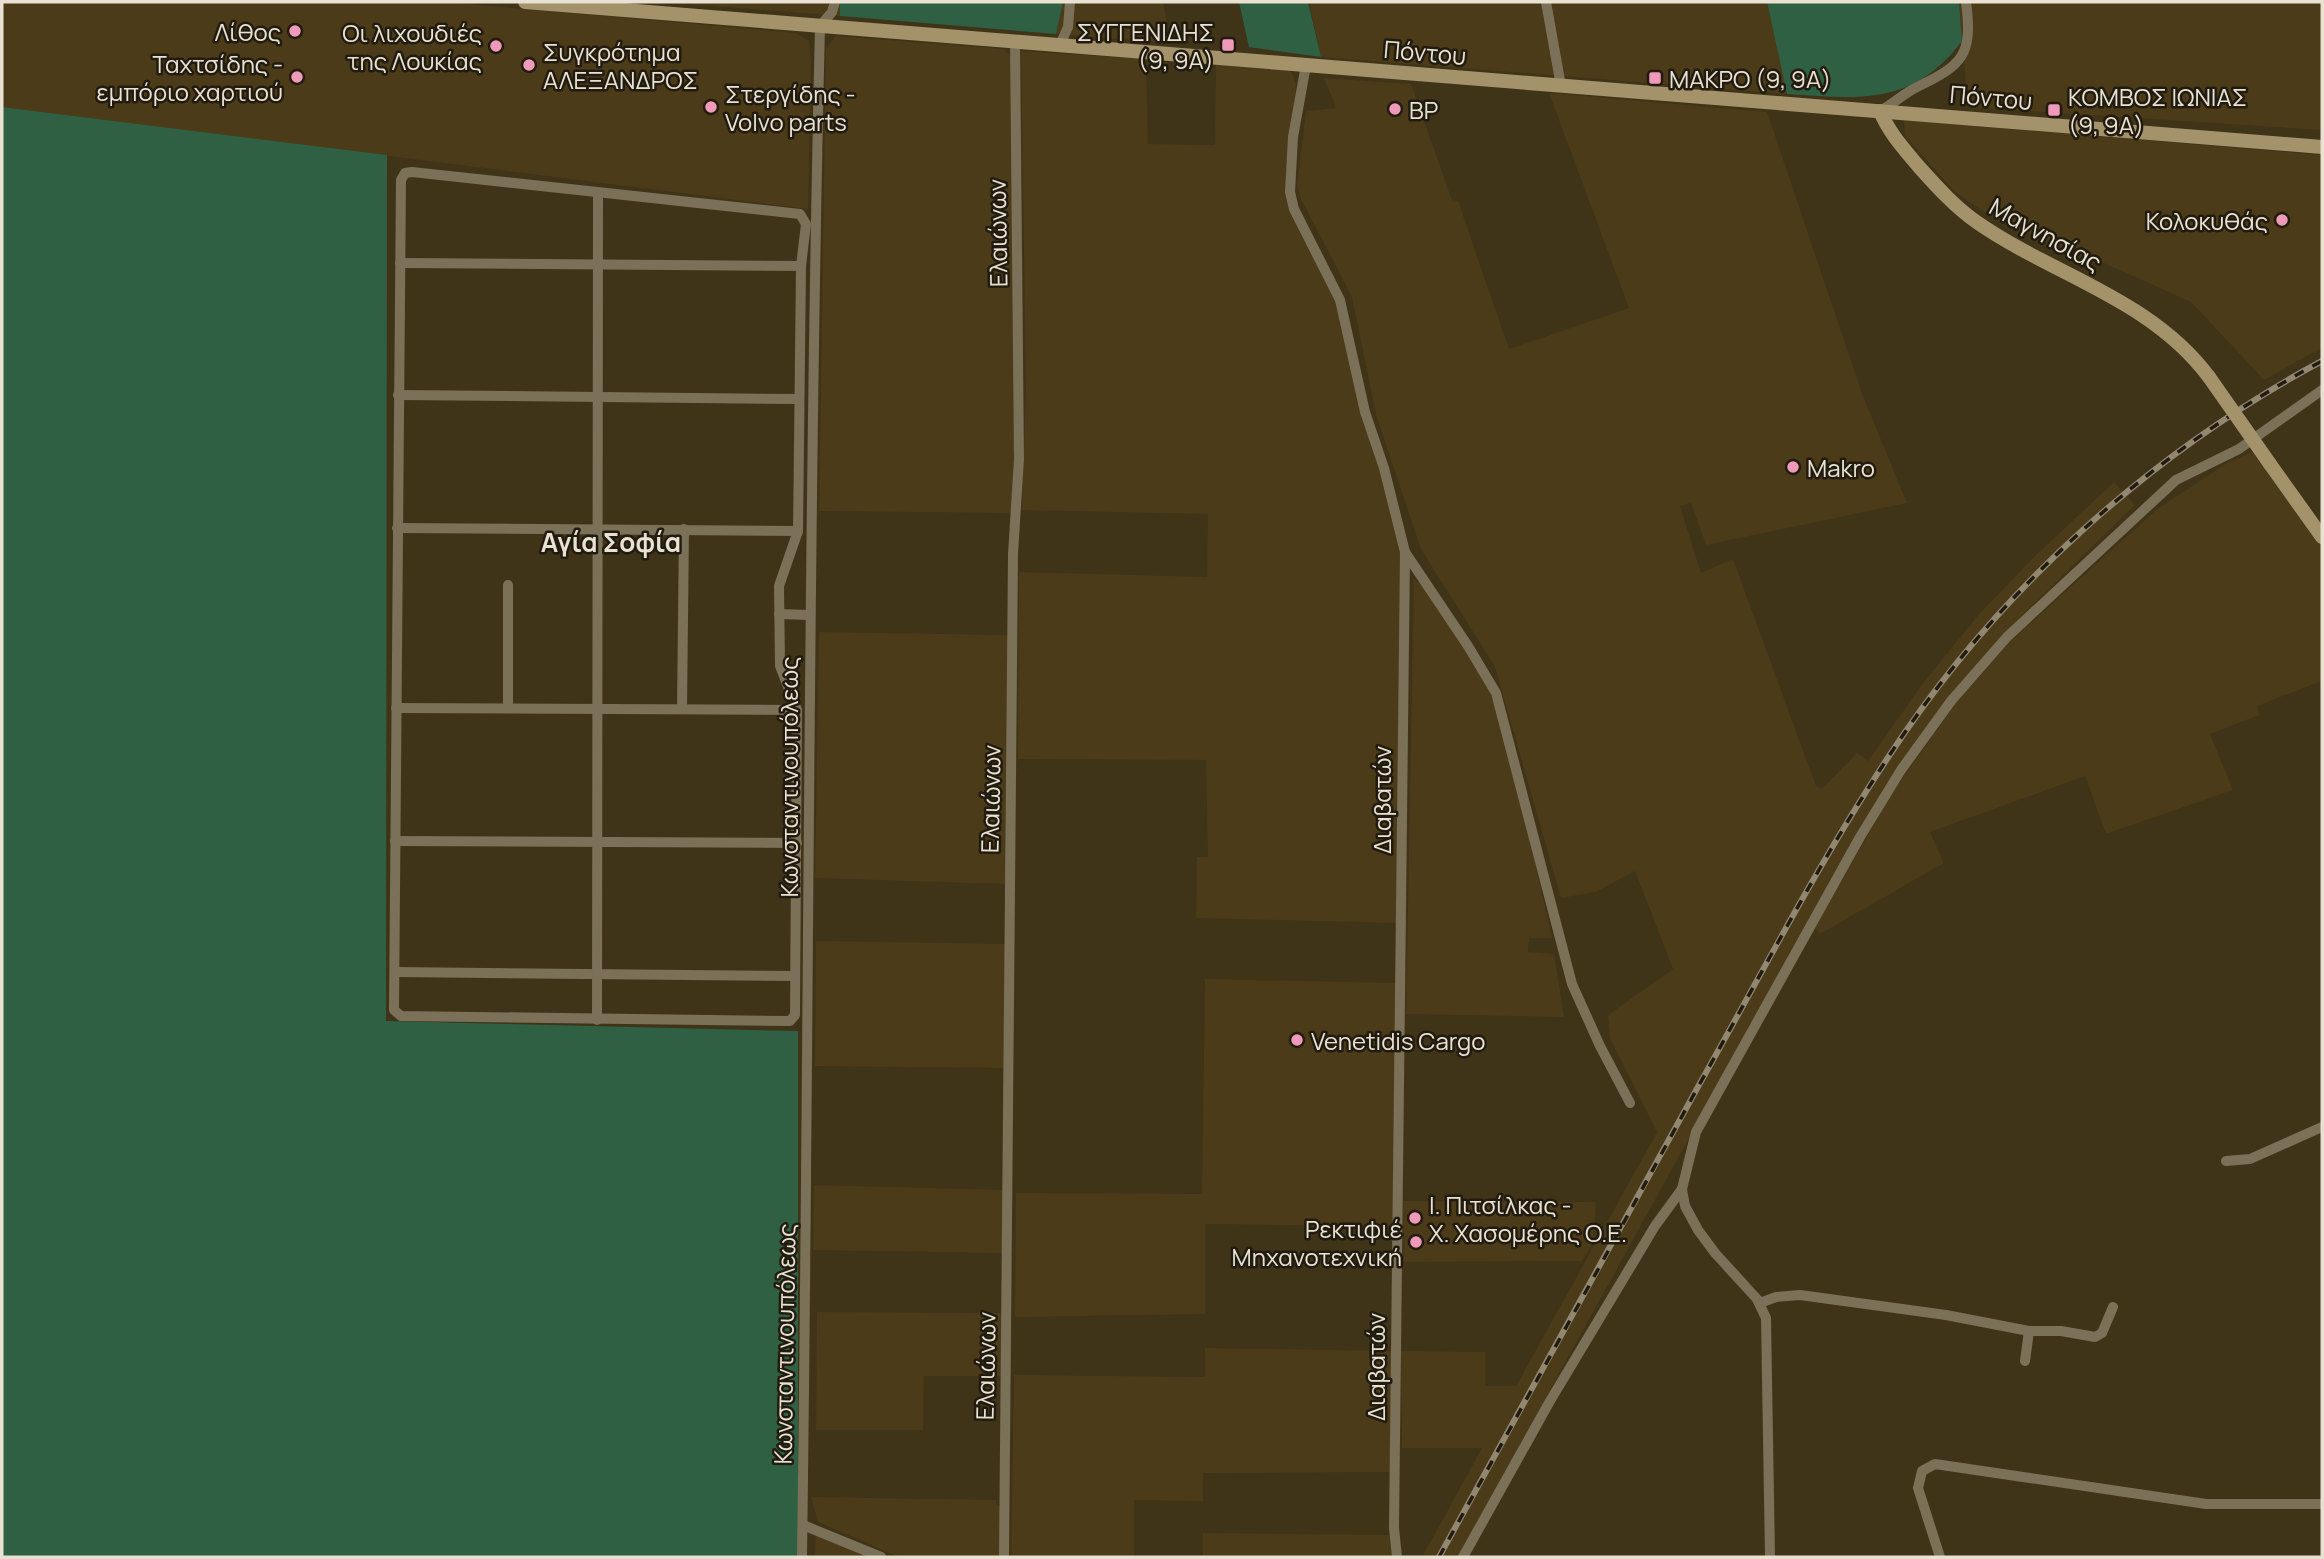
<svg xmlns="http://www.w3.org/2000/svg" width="2324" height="1559" font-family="Manrope,sans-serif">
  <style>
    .built { fill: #4b3b18 }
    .green { fill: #2f6043 }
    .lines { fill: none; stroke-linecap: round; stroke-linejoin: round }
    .street { stroke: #7b7058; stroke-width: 10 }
    .secondary { stroke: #a3926a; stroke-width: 14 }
    .rail-casing { stroke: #928872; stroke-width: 6 }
    .rail { stroke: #211b10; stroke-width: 3.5; stroke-dasharray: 10; stroke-linecap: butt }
    .secondary-bridge { stroke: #a3926a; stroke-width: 14 }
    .poi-dot { fill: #ef9ab8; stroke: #211b10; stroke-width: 2.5 }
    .labels { text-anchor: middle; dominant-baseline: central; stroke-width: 5; stroke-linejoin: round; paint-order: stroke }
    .poi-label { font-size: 24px; fill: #e9e1d1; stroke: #211b10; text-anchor: start }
    .street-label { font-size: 24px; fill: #e9e1d1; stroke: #211b10 }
    .neighbourhood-label { font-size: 26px; font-weight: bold; fill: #e9e1d1; stroke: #211b10 }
  </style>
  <rect width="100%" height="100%" fill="#3f3318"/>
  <g class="built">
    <path d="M2 2H445L796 33 809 41 811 63 808 209 2 107Z"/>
    <path d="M662 2H840V16Z"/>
    <path d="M1063 2H1163L1171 43 1056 34Z"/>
    <path d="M1309 2H1767L1787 94 1321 57Z"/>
    <path d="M1959 2H2322V130L1968 107Z"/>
    <path d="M836 36 1003 49 1012 58 1016 392 1012 513 819 511 826 49Z"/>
    <path d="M1021 51 1146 59 1148 144 1215 145 1216 63 1287 68 1292 73 1296 84 1287 190 1331 283 1401 548 1396 923 1196 918 1197 857H1208L1206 760 1018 759 1019 572 1207 577 1208 514 1022 510 1026 390Z"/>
    <path d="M1324 78 1411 84 1452 200 1458 201 1509 349 1629 308 1549 93 1767 112 1863 396 1907 503 1706 545 1691 503 1680 506 1701 573 1733 559 1816 786 1822 789 1857 753 1868 761 1923 683 1980 613 2036 555 2114 482 2135 505 2004 633 1950 698 1859 830 1458 1557H1422L1482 1448H1402L1401 1351 1485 1352V1386H1516L1657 1132 1610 1039 1608 1015 1673 969 1635 871 1596 892 1561 898 1495 667 1421 549 1376 415 1352 297 1300 197 1297 186 1306 111 1336 108Z"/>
    <path d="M1904 120 2322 155V348L2264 380 2191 302 2095 259 1997 221 1954 191 1905 136Z"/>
    <path d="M2253 452 2322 546V681L2257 706 2259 715 2210 734 2233 790 2106 834 2085 776 1930 832 1944 863 1820 934 1815 928 1890 796 1956 703 2012 640 2156 510 2227 463Z"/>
    <path d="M1414 580 1425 586 1483 675 1505 731 1552 938H1529L1528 952 1554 954 1564 1017 1406 1014Z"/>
    <path d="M819 632 1009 635 1006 884 815 878Z"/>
    <path d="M816 941 1007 944 1006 1068 815 1066Z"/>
    <path d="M1205 979 1396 983 1395 1226 1205 1224V1314L1015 1317 1016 1193 1202 1194Z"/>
    <path d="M814 1185 1004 1190 1003 1253 813 1250Z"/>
    <path d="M1403 1201 1596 1202 1593 1243 1582 1261 1404 1262Z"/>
    <path d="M817 1312 1001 1313V1376H924L923 1430H816Z"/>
    <path d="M1205 1348 1394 1351 1392 1472 1203 1473V1501L1134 1500V1557H1011L1014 1375 1205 1377Z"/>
    <path d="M811 1497 996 1500 997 1506H1002L1001 1557H899L818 1522Z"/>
    <path d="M816 1527 885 1557H815Z"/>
    <path d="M1203 1533 1391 1535V1557H1203Z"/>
  </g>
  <g class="green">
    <path d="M840 2H1063L1056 34 840 16Z"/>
    <path d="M1239 2H1308L1321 57 1249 47Z"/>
    <path d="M1767 2H1959L1962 41C1913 106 1860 99 1787 94Z"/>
    <path d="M2 107 387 155 386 1021 798 1031V1557H2Z"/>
  </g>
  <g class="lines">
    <g class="street">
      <path d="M1546 2 1561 86"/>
      <path d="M1060 45 1068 27 1070 2"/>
      <path d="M1306 65 1293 137 1290 192 1294 209 1340 300 1365 412 1384 468 1405 552 1394 1528 1397 1557"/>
      <path d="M1880 111C1893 104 1903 94 1917 87 1963 65 1973 55 1966 2"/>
      <path d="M412 172 800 214 806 224 801 266 798 531 779 586 780 666 797 710 795 1015 790 1021 401 1016 394 1010 401 180 405 173Z"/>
      <path d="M400 263 801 266"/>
      <path d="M398 395 799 399"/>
      <path d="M397 528 798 531"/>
      <path d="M1405 552 1468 646 1496 693 1572 984 1600 1046 1630 1103"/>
      <path d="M779 614 809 615"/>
      <path d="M396 708 797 710"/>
      <path d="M508 708V585"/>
      <path d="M682 709 684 529"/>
      <path d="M395 841 797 843"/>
      <path d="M395 972 795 976"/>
      <path d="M597 1020 598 193"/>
      <path d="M2226 1161 2250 1159 2322 1127"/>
      <path d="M1760 1303 1776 1297 1800 1295 1946 1315 2029 1331H2061L2095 1337 2102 1333 2113 1307"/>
      <path d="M2025 1361 2029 1331"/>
      <path d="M803 1525 881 1557"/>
      <path d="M802 1557C809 1047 808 536 820 26L832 12 835 2"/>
      <path d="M1004 1557 1013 554 1019 459 1015 41"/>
      <path d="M1463 1557 1550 1401 1655 1226 1682 1189"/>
      <path d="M1770 1557 1766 1318 1757 1299 1715 1253 1698 1230 1685 1206 1682 1189 1696 1132 1860 837 1901 770 1951 701 2007 637 2176 480 2239 449 2322 390"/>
      <path d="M1940 1557 1918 1488 1922 1471 1935 1464 2206 1504H2322"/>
    </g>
    <g class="secondary">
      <path d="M525 2 2322 147"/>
      <path d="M1880 111C1889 133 1905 150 1920 168 1938 188 1956 208 1978 223 2055 276 2151 299 2209 377"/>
      <path d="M2270 464 2322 537"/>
    </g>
    <defs>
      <path id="rail" d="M1439 1557C1526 1400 1613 1243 1699 1085 1761 975 1819 862 1889 756 1996 592 2150 453 2322 361"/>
    </defs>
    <use href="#rail" class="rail-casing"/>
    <use href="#rail" class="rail"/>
    <path class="secondary-bridge" d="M2209 377 2270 464"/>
  </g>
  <g class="poi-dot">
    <circle cx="295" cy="31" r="7"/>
    <rect x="1221" y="38" width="14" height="14" rx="3.5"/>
    <circle cx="496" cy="46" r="7"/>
    <circle cx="529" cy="65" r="7"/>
    <circle cx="297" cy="77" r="7"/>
    <rect x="1648" y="71" width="14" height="14" rx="3.5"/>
    <circle cx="711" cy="107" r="7"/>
    <circle cx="1395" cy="109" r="7"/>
    <rect x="2047" y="103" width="14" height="14" rx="3.5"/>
    <circle cx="2282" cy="220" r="7"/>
    <circle cx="1793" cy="467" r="7"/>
    <circle cx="1297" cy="1040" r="7"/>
    <circle cx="1415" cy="1218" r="7"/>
    <circle cx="1416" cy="1242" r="7"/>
  </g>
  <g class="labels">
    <g class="poi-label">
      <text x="281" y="31" text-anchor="end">Λίθος</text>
      <text x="1214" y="31" text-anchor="end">ΣΥΓΓΕΝΙΔΗΣ<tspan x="1214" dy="28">(9, 9Α)</tspan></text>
      <text x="482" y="32" text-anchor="end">Οι λιχουδιές<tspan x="482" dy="28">της Λουκίας</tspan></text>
      <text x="543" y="51">Συγκρότημα<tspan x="543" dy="28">ΑΛΕΞΑΝΔΡΟΣ</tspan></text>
      <text x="283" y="63" text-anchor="end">Ταχτσίδης -<tspan x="283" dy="28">εμπόριο χαρτιού</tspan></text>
      <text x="1669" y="78">ΜΑΚΡΟ (9, 9Α)</text>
      <text x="725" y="93">Στεργίδης -<tspan x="725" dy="28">Volvo parts</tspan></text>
      <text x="2068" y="96">ΚΟΜΒΟΣ ΙΩΝΙΑΣ<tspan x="2068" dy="28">(9, 9Α)</tspan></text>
      <text x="1409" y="109">BP</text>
      <text x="2268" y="220" text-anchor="end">Κολοκυθάς</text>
      <text x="1807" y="467">Makro</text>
      <text x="1311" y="1040">Venetidis Cargo</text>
      <text x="1429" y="1204">Ι. Πιτσίλκας -<tspan x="1429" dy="28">Χ. Χασομέρης Ο.Ε.</tspan></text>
      <text x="1402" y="1228" text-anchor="end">Ρεκτιφιέ<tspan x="1402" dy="28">Μηχανοτεχνική</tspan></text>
    </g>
    <g class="street-label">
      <text transform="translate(1425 52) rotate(5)">Πόντου</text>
      <text transform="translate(1991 97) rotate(5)">Πόντου</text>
      <text transform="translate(997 233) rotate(-91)">Ελαιώνων</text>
      <text transform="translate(2046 234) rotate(29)">Μαγνησίας</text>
      <text transform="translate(788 777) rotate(-90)">Κωνσταντινουπόλεως</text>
      <text transform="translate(990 799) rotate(-89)">Ελαιώνων</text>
      <text transform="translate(1381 800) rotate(-90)">Διαβατών</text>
      <text transform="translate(784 1344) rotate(-89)">Κωνσταντινουπόλεως</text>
      <text transform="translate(985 1366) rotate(-89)">Ελαιώνων</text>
      <text transform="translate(1375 1367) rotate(-90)">Διαβατών</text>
    </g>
    <g class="neighbourhood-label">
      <text x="611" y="542">Αγία Σοφία</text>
    </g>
  </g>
  <rect width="2324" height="1559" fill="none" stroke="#e9e1d1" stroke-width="7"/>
</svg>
